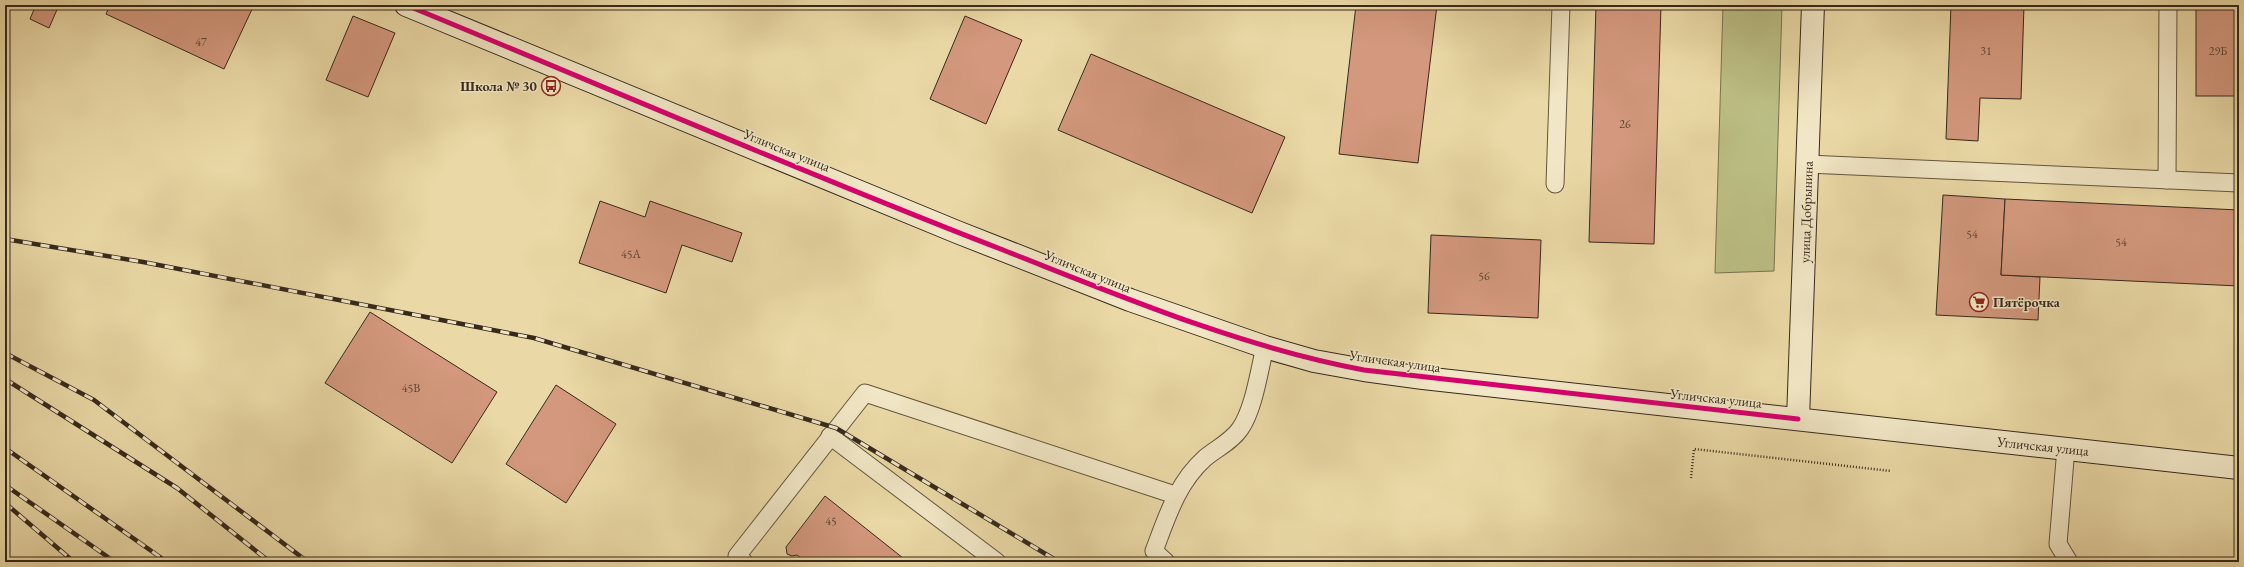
<svg xmlns="http://www.w3.org/2000/svg" width="2244" height="567" font-family="'EB Garamond',serif">
  <style>
    .green { fill: #bbbe84; stroke: #797450 }
    .building { fill: #d3987d; stroke: #37291c }
    .lines { fill: none; stroke-linecap: round; stroke-linejoin: round }
    .lane-casing { stroke: #64553e; stroke-width: 19 }
    .secondary-casing { stroke: #37291c; stroke-width: 24 }
    .path { stroke: #37291c; stroke-width: 2.5; stroke-dasharray: 1 2; stroke-linecap: butt }
    .lane { stroke: #f1e6c5; stroke-width: 17 }
    .secondary { stroke: #f1e6c5; stroke-width: 22 }
    .rail-casing { stroke: #37291c; stroke-width: 4.5 }
    .rail { stroke: #f1e6c5; stroke-width: 3; stroke-dasharray: 9; stroke-linecap: butt }
    .cycleway-casing { stroke: #f1e6c5; stroke-width: 8 }
    .cycleway { stroke: #d6006c; stroke-width: 5 }
    .labels { text-anchor: middle; dominant-baseline: central; stroke-width: 3; stroke-linejoin: round; paint-order: stroke }
    .number-label { font-size: 12px; fill: #5e4534 }
    .poi-label { font-size: 14px; font-weight: bold; fill: #37291c; stroke: #f1e6c5; text-anchor: end }
    .street-label { font-size: 14px; fill: #37291c; stroke: #f1e6c5 }
  </style>
  <rect width="100%" height="100%" fill="#ead9a6"/>
  <filter id="stains"><feTurbulence type="fractalNoise" baseFrequency=".005" numOctaves="4"/><feColorMatrix values="0 0 0 0 .2 0 0 0 0 .09 0 0 0 0 .02 0 0 0 .5 -.17"/></filter>
  <radialGradient id="worn" r=".72"><stop offset=".6" stop-color="#630" stop-opacity="0"/><stop offset="1" stop-color="#630" stop-opacity=".3"/></radialGradient>
  <path class="green" d="M1723 5H1782L1774 271 1715 273Z"/>
  <g class="building">
    <path d="M36 5H59L49 28 30 19Z"/>
    <path d="M110 5H254L224 69 106 14Z"/>
    <path d="M1356 5H1437L1418 163 1339 154Z"/>
    <path d="M1596 5H1661L1654 244 1589 242Z"/>
    <path d="M1951 5H2024L2021 99 1980 98 1978 141 1946 139Z"/>
    <rect x="2196" y="5" width="43" height="91"/>
    <path d="M353 16 395 33 368 97 326 80Z"/>
    <path d="M965 16 1022 40 986 124 930 99Z"/>
    <path d="M1091 54 1285 137 1252 213 1058 130Z"/>
    <path d="M1943 195 2005 199 2001 275 2040 277 2038 320 1936 315Z"/>
    <path d="M2005 199 2239 210V286L2001 275Z"/>
    <path d="M600 201 645 217 650 201 742 233 732 262 682 245 666 293 579 263Z"/>
    <path d="M1431 235 1541 240 1538 318 1428 313Z"/>
    <path d="M370 312 497 392 452 463 325 383Z"/>
    <path d="M556 385 616 424 566 503 506 464Z"/>
    <path d="M825 496 908 562H806L797 555 792 556 787 554 786 547Z"/>
  </g>
  <g class="lines">
    <defs>
      <g id="lane">
        <path d="M1807 164 2239 183"/>
        <path d="M2167 180 2168 5"/>
        <path d="M1555 184 1561 5"/>
        <path d="M830 436 997 562"/>
        <path d="M2066 448 2058 544 2069 562"/>
        <path d="M744 562 737 556 865 393 1175 495"/>
        <path d="M1166 562 1154 551C1167 517 1177 483 1205 458 1217 448 1231 442 1240 429 1254 409 1259 371 1265 347"/>
      </g>
      <g id="secondary">
        <path d="M406 5 957 232 1130 300 1265 347 1314 361 1364 370 1423 378 2239 468"/>
        <path d="M1798 419 1813 5"/>
      </g>
    </defs>
    <use href="#lane" class="lane-casing"/>
    <use href="#secondary" class="secondary-casing"/>
    <path class="path" d="M1691 478 1694 449 1891 471"/>
    <use href="#lane" class="lane"/>
    <use href="#secondary" class="secondary"/>
    <defs>
      <g id="rail">
        <path d="M5 239 143 262 534 338 836 428 1059 562"/>
        <path d="M5 353 94 400 308 562"/>
        <path d="M5 379 177 488 270 562"/>
        <path d="M5 448 167 562"/>
        <path d="M5 485 115 562"/>
        <path d="M5 503 74 562"/>
      </g>
    </defs>
    <use href="#rail" class="rail-casing"/>
    <use href="#rail" class="rail"/>
    <defs>
      <path id="cycleway" d="M406 5C603 86 799 171 998 248 1118 295 1237 346 1364 370L1798 419"/>
    </defs>
    <use href="#cycleway" class="cycleway-casing"/>
    <use href="#cycleway" class="cycleway"/>
  </g>
  <defs>
    <symbol id="bus-ring" viewBox="-11 -11 22 22"><circle r="9.5" fill="#f1e6c5" stroke="#8f2418" stroke-width="1.5"/><path d="M-5-6H5V4H4V6H2V4H-2V6H-4V4H-5ZM-3.5-4V0h7V-4ZM-3.5 1.2v1.5H-2V1.2ZM2 1.2v1.5H3.5V1.2Z" fill="#8f2418"/></symbol>
    <symbol id="supermarket-ring" viewBox="-11 -11 22 22"><circle r="9.5" fill="#f1e6c5" stroke="#8f2418" stroke-width="1.5"/><path d="M-6-5.5h2.5l.6 2H6L4.5 2H-2.5L-4.4-4H-6ZM-1.5 3.2a1.3 1.3 0 1 0 .1 0ZM3 3.2a1.3 1.3 0 1 0 .1 0Z" fill="#8f2418"/></symbol>
  </defs>
  <g fill-rule="evenodd">
    <use href="#bus-ring" x="540" y="75" width="22" height="22"/>
    <use href="#supermarket-ring" x="1968" y="291" width="22" height="22"/>
  </g>
  <g class="labels">
    <g class="number-label">
      <text x="201" y="42">47</text>
      <text x="1986" y="51">31</text>
      <text x="2218" y="51">29Б</text>
      <text x="1625" y="124">26</text>
      <text x="1972" y="234">54</text>
      <text x="2121" y="242">54</text>
      <text x="631" y="254">45А</text>
      <text x="1484" y="276">56</text>
      <text x="411" y="388">45В</text>
      <text x="831" y="521">45</text>
    </g>
    <g class="poi-label">
      <text x="537" y="86">Школа № 30</text>
      <text x="1993" y="302" text-anchor="start">Пятёрочка</text>
    </g>
    <g class="street-label">
      <text transform="translate(787 150) rotate(22)">Угличская улица</text>
      <text transform="translate(1806 212) rotate(-88)">улица Добрынина</text>
      <text transform="translate(1088 271) rotate(22)">Угличская улица</text>
      <text transform="translate(1395 361) rotate(8)">Угличская улица</text>
      <text transform="translate(1716 398) rotate(6)">Угличская улица</text>
      <text transform="translate(2043 446) rotate(6)">Угличская улица</text>
    </g>
  </g>
  <rect width="2244" height="567" fill="none" stroke="#ead9a6" stroke-width="20"/>
  <rect x="6" y="6" width="2232" height="555" fill="none" stroke="#37291c" stroke-width="2"/>
  <rect x="10" y="10" width="2224" height="547" fill="none" stroke="#37291c"/>
  <rect width="100%" height="100%" filter="url(#stains)"/>
  <rect width="100%" height="100%" fill="url(#worn)"/>
</svg>
